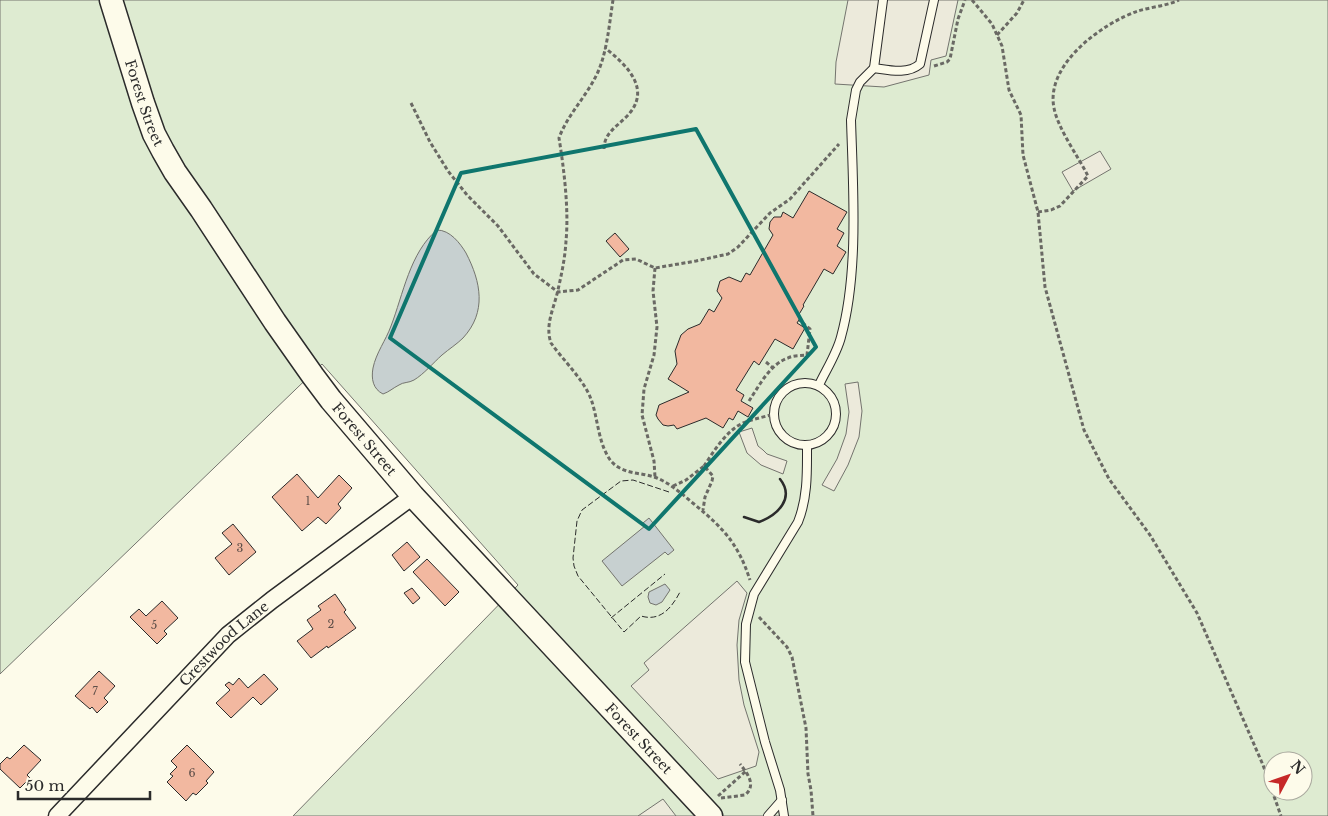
<svg xmlns="http://www.w3.org/2000/svg" width="1328" height="816" font-family="'Libre Baskerville',serif">
  <style>
    .green { fill: #deebd1; stroke: #74746e; fill-rule: evenodd }
    .parking { fill: #eceadb; stroke: #74746e }
    .water { fill: #c7d0d0; stroke: #74746e }
    .building { fill: #f2b8a0; stroke: #2b2b2b }
    .lines { fill: none; stroke-linecap: round; stroke-linejoin: round }
    .lane-casing { stroke: #2b2b2b; stroke-width: 10 }
    .street-casing { stroke: #2b2b2b; stroke-width: 19 }
    .secondary-casing { stroke: #2b2b2b; stroke-width: 25 }
    .path { stroke: #6a6964; stroke-width: 3; stroke-dasharray: 4 2.5; stroke-linecap: butt }
    .lane { stroke: #fdfbea; stroke-width: 8 }
    .street { stroke: #fdfbea; stroke-width: 16 }
    .secondary { stroke: #fdfbea; stroke-width: 22 }
    .fence { stroke: #2b2b2b; stroke-width: 1; stroke-dasharray: 6 2.5; stroke-linecap: butt }
    .wall { stroke: #2b2b2b; stroke-width: 2.5 }
    .marked { fill: none; stroke: #0f766e; stroke-width: 4; stroke-linejoin: round }
    .labels { text-anchor: middle; dominant-baseline: central; stroke-width: 4; stroke-linejoin: round; paint-order: stroke }
    .number-label { font-size: 11px; fill: #5d4e48 }
    .street-label { font-size: 14px; fill: #2b2b2b; stroke: #fdfbea }
  </style>
  <rect width="100%" height="100%" fill="#fdfbea"/>
  <path class="green" d="M0 0H1328V816H293L518 585 322 364 0 674ZM1273 761H1303V791H1273Z"/>
  <g class="parking">
    <path d="M848 0H958L946 56 931 60 929 75 884 87 835 84 836 62Z"/>
    <path d="M1100 151 1111 169 1073 191 1062 172Z"/>
    <path d="M858 382 862 411 859 437 848 465 834 491 822 485 837 459 846 434 849 412 845 384Z"/>
    <path d="M752 428 758 446 763 450 767 454 787 461 783 474 761 465 747 453 739 432Z"/>
    <path d="M737 581 747 593 739 620 737 645 739 680 744 705 759 752 756 766 718 779 631 686 649 670 644 663Z"/>
    <path d="M663 799 676 816H638Z"/>
  </g>
  <g class="water">
    <path d="M437 230C450 230 460 243 466 253 481 282 487 312 463 338 457 344 449 349 442 355 433 363 424 374 414 380 409 383 403 382 399 385 393 388 389 392 383 394 373 389 371 379 373 368 376 353 386 340 391 326 403 295 410 252 437 230Z"/>
    <path d="M649 518 674 550 668 555 665 552 622 586 602 561 645 526 643 523Z"/>
    <path d="M665 584 670 590 662 602 656 605 650 603 648 597 649 592Z"/>
  </g>
  <g class="building">
    <path d="M809 191 847 212 837 229 844 233 837 246 846 252 833 274 824 269 803 305 804 306 798 316 800 318 797 323 805 328 793 349 775 339 759 365 754 361 736 390 744 395 741 401 753 408 748 417 738 411 733 420 729 418 723 428 706 418 677 429 674 425 668 426 663 425 658 419 656 415 659 405 689 392 668 379 677 364 675 351 681 335 688 329 700 324 709 309 714 312 722 298 717 291 720 281 729 277 741 282 746 273 750 275 773 235 769 229 770 222 774 217H781L783 212 793 218Z"/>
    <path d="M615 233 629 249 620 257 606 241Z"/>
    <path d="M297 474 318 498 339 475 352 488 338 504 341 508 326 524 318 517 302 531 272 497Z"/>
    <path d="M233 524 256 552 229 575 215 558 232 544 222 533Z"/>
    <path d="M407 542 420 557 404 571 392 555Z"/>
    <path d="M427 559 459 592 445 606 413 572Z"/>
    <path d="M412 588 420 598 413 604 404 593Z"/>
    <path d="M335 594 346 610 344 612 356 628 328 648 327 646 311 658 297 641 313 629 307 620 321 610 318 606Z"/>
    <path d="M162 601 178 618 164 631 167 634 157 644 130 617 139 609 146 616Z"/>
    <path d="M99 671 115 686 104 698 108 702 97 713 92 707 90 709 75 696Z"/>
    <path d="M264 674 278 689 261 705 253 697 231 718 216 703 230 690 225 685 229 682 233 685 239 678 248 688Z"/>
    <path d="M24 745 41 760 27 775 30 778 20 788 0 769V764L7 757 10 759Z"/>
    <path d="M187 745 214 772 206 781 208 783 196 795 193 793 186 801 167 782 173 776 170 774 177 767 171 761Z"/>
  </g>
  <g class="lines">
    <defs>
      <g id="lane">
        <path d="M874 68C889 70 907 75 920 64L934 0"/>
        <circle cx="805" cy="414" r="31"/>
        <path d="M819 385C826 370 837 353 841 337 859 272 853 187 851 120L856 90 860 82 874 68 883 0"/>
        <path d="M768 816 782 800"/>
        <path d="M784 816 780 790 765 742 745 662 746 624 754 594 798 522C808 497 807 471 807 445"/>
      </g>
      <g id="street">
        <path id="s1" d="M57 816 228 635 272 600 413 496"/>
      </g>
      <g id="secondary">
        <path id="s2" d="M111 0 143 103 154 134 163 151 175 172 201 209 275 322 313 376 331 400 413 496 711 816"/>
      </g>
    </defs>
    <use href="#lane" class="lane-casing"/>
    <use href="#street" class="street-casing"/>
    <use href="#secondary" class="secondary-casing"/>
    <g class="path">
      <path d="M613 0C609 25 607 56 595 78 584 99 567 116 559 138 564 169 569 210 566 241 565 259 561 277 557 294 553 310 545 326 551 343 563 360 584 380 591 399 598 418 598 444 611 461 623 475 642 472 657 478 671 484 682 494 694 504 723 528 738 543 750 580"/>
      <path d="M972 0 992 24 1002 46 1009 90 1021 115 1023 155 1038 212 1045 287 1084 430 1109 479 1150 535 1197 613 1263 765 1281 816"/>
      <path d="M997 35 1017 13 1024 0"/>
      <path d="M934 66 947 62 950 59 958 19 965 0"/>
      <path d="M411 103 430 142 448 171 467 195 498 226 534 274 558 292 578 290 623 260 636 259 655 268 696 261 728 254 738 247 770 213 790 199 839 144"/>
      <path d="M604 149C604 134 615 128 625 118 654 91 627 65 605 48"/>
      <path d="M1038 212 1051 210 1060 206 1088 176C1078 156 1058 129 1054 108 1045 64 1103 23 1138 11 1151 7 1166 6 1179 0"/>
      <path d="M655 268 653 291 657 327 654 355 644 389 642 415 654 461 655 477"/>
      <path d="M766 362 773 368"/>
      <path d="M749 401C759 386 770 364 788 358 794 355 801 356 807 355L810 329 799 320"/>
      <path d="M704 466C714 451 726 431 743 423 753 419 764 417 774 414"/>
      <path d="M673 486 686 480 704 466 713 476 712 481 705 497 703 510"/>
      <path d="M759 617 787 647 792 657 806 728 808 774 811 790 813 816"/>
      <path d="M718 796 746 771"/>
      <path d="M721 798 745 795C757 785 747 773 740 764"/>
    </g>
    <use href="#lane" class="lane"/>
    <use href="#street" class="street"/>
    <use href="#secondary" class="secondary"/>
    <g class="fence">
      <path d="M669 492 633 480 621 481 582 510 577 521 573 558 574 566 578 576 624 632 641 616C661 622 672 607 680 592"/>
      <path d="M611 618 665 574"/>
    </g>
    <path class="wall" d="M744 517 759 522C778 515 795 498 780 479"/>
  </g>
  <path class="marked" d="M696 129 816 347 649 529 390 338 461 173Z"/>
  <g class="labels">
    <g class="number-label">
      <text x="308" y="501">1</text>
      <text x="240" y="548">3</text>
      <text x="331" y="624">2</text>
      <text x="154" y="625">5</text>
      <text x="95" y="691">7</text>
      <text x="192" y="773">6</text>
    </g>
    <g class="street-label">
      <text stroke="none"><textPath href="#s2" startOffset="108">Forest Street</textPath></text>
      <text stroke="none"><textPath href="#s2" startOffset="512">Forest Street</textPath></text>
      <text stroke="none"><textPath href="#s1" startOffset="240">Crestwood Lane</textPath></text>
      <text stroke="none"><textPath href="#s2" startOffset="918">Forest Street</textPath></text>
    </g>
  </g>
  <g transform="translate(1288 776) rotate(49)"><circle r="24" fill="#fdfbea" stroke="#a9a89e"/>
  <path d="M0-4L9 19L0 12L-9 19Z" fill="#c62828"/>
  <text y="-8" font-size="14" font-weight="bold" text-anchor="middle" fill="#2b2b2b">N</text>
  </g>
  <path d="M18 791v8h132v-8" fill="none" stroke="#2b2b2b" stroke-width="2.5"/>
  <text x="25" y="791" font-size="15" fill="#2b2b2b" stroke="#fdfbea" stroke-width="4" paint-order="stroke">50 m</text>
</svg>
